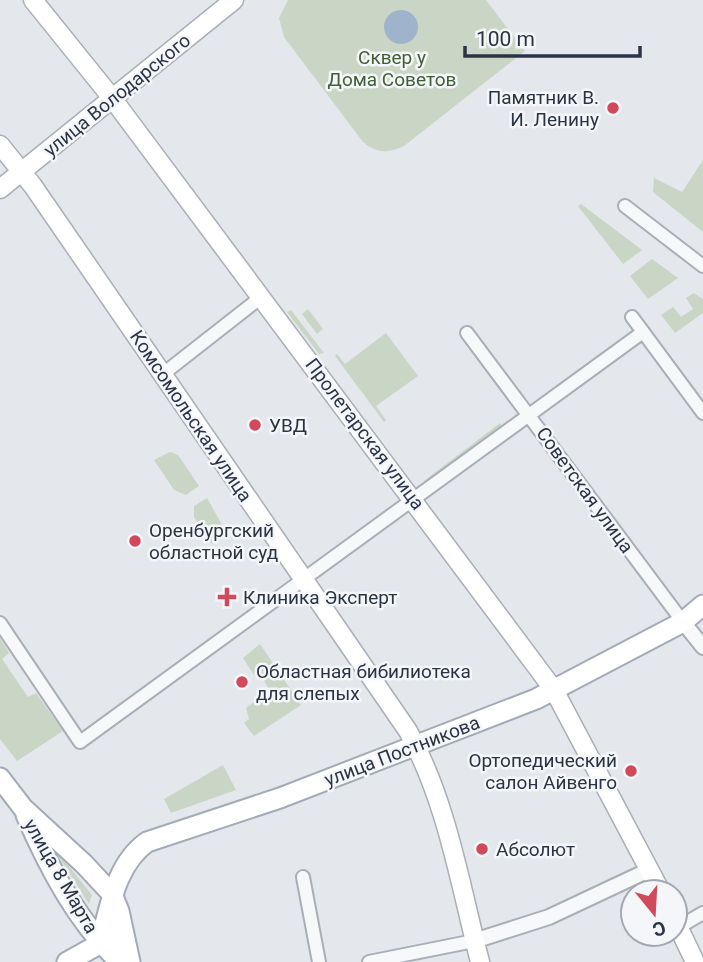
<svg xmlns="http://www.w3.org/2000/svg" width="703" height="962" font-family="Roboto,sans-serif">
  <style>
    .green { fill: #c9d6c5 }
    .water { fill: #9fb4cc }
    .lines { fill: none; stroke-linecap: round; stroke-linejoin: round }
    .minor-casing { stroke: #a9aeb7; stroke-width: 16 }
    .tertiary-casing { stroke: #a9aeb7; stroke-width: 18 }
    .secondary-casing { stroke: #a9aeb7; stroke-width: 21 }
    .primary-casing { stroke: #a3abb8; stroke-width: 23 }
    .minor { stroke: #f7f8fa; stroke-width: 12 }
    .tertiary { stroke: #f7f8fa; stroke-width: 14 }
    .secondary { stroke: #fff; stroke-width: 18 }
    .primary { stroke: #fff; stroke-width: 19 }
    .poi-dot { fill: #d1495b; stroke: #f4f6f9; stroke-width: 2.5 }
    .labels { text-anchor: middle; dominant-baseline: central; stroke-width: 5; stroke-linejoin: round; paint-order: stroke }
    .park-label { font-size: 19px; fill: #3f6138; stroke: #f4f6f9 }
    .street-label { font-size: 19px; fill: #2b3445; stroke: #f4f6f9 }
    .poi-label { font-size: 19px; fill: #2b3445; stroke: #f4f6f9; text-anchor: start }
  </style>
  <rect width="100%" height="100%" fill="#e4e7ec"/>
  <g class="green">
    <path d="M288 0H486L525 51 404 146C389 153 377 154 363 142L284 37 279 18Z"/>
    <path d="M703 160V232L653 192 654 178 682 192Z"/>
    <path d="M581 204 642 250 623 264 578 206Z"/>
    <path d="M652 259 678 278 648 299 630 276Z"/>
    <path d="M694 293 703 299V313L675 333 661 315 673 307 681 317 693 309 686 298Z"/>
    <path d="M308 309 323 329 317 334 302 314Z"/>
    <path d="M291 310 324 353 319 354 287 312Z"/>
    <path d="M386 333 418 376 376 406 386 420 384 422 335 356 337 354 345 364Z"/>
    <path d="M500 423 504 429 428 486 424 481Z"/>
    <path d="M170 452 178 455 199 486 186 495 174 490 154 460Z"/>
    <path d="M207 498 226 532 212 544 194 517V506Z"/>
    <path d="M0 638 9 653 2 659 28 697 36 693 63 731 17 761 0 739Z"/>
    <path d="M260 644 301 705 254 736 244 723 249 719 246 708 270 690 259 673 254 675 243 658Z"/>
    <path d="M223 765 236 790 171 813 164 799Z"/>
    <path d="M50 843 92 895 89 904Z"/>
  </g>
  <circle class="water" cx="401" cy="27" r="17"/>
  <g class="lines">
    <defs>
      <g id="minor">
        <path d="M625 206 703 266"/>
        <path d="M632 317 703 413"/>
        <path d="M467 333 683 622"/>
        <path d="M163 374 260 298"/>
        <path d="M0 623 80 742 643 332"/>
        <path d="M303 877 319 962"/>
        <path d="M679 927 703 913"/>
        <path d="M369 962 474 941"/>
      </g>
      <g id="tertiary">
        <path d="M683 622 703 647"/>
        <path d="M474 941 549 917 649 870"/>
      </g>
      <g id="secondary">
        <path d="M33 0 112 98 554 690 661 892"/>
        <path d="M0 145 33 186 408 731C447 802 460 884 480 962"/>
        <path d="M0 189 234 0"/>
        <path d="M675 920 695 962"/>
      </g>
      <g id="primary">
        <path d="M0 778 23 808 84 864 112 894 119 911 130 962"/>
        <path d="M26 815C49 868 78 923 120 962"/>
        <path d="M100 943C110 908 115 865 147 842L280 798 536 699 683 622 703 605"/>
        <path d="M67 962 112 937"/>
      </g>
    </defs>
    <use href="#minor" class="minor-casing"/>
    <use href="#tertiary" class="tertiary-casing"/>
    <use href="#secondary" class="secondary-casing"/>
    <use href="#primary" class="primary-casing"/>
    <use href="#minor" class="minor"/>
    <use href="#tertiary" class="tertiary"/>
    <use href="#secondary" class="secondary"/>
    <use href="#primary" class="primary"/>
  </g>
  <g class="poi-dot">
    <circle cx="613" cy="108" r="7"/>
    <circle cx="255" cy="425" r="7"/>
    <circle cx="135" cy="541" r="7"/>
    <path d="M223.5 586.5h7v7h7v7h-7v7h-7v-7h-7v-7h7z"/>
    <circle cx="242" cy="682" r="7"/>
    <circle cx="631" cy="771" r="7"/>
    <circle cx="482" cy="849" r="7"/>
  </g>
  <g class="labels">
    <g class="park-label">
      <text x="392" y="57">Сквер у<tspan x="392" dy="22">Дома Советов</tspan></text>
    </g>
    <g class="street-label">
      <text transform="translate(117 95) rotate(-39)">улица Володарского</text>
      <text transform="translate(191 416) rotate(56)">Комсомольская улица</text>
      <text transform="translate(365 434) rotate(53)">Пролетарская улица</text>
      <text transform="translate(585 490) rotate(54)">Советская улица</text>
      <text transform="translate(402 751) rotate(-21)">улица Постникова</text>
      <text transform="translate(61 876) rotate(60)">улица 8 Марта</text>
    </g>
    <g class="poi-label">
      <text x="599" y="97" text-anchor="end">Памятник В.<tspan x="599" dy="22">И. Ленину</tspan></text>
      <text x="269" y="425">УВД</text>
      <text x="149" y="530">Оренбургский<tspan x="149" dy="22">областной суд</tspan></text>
      <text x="243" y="597">Клиника Эксперт</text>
      <text x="256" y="671">Областная бибилиотека<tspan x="256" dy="22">для слепых</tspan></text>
      <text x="617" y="760" text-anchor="end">Ортопедический<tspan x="617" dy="22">салон Айвенго</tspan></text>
      <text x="496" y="849">Абсолют</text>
    </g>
  </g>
  <g transform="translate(654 913) rotate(162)"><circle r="33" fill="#f4f6f9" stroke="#a4a8b1" stroke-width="2"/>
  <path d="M0-5L12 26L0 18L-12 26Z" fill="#d1495b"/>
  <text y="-10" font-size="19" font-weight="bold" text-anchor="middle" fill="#2b3445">С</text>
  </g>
  <path d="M465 46v10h175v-10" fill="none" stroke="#2b3445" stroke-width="3.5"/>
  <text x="476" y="46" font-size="21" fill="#2b3445" stroke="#f4f6f9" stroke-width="5" paint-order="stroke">100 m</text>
</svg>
